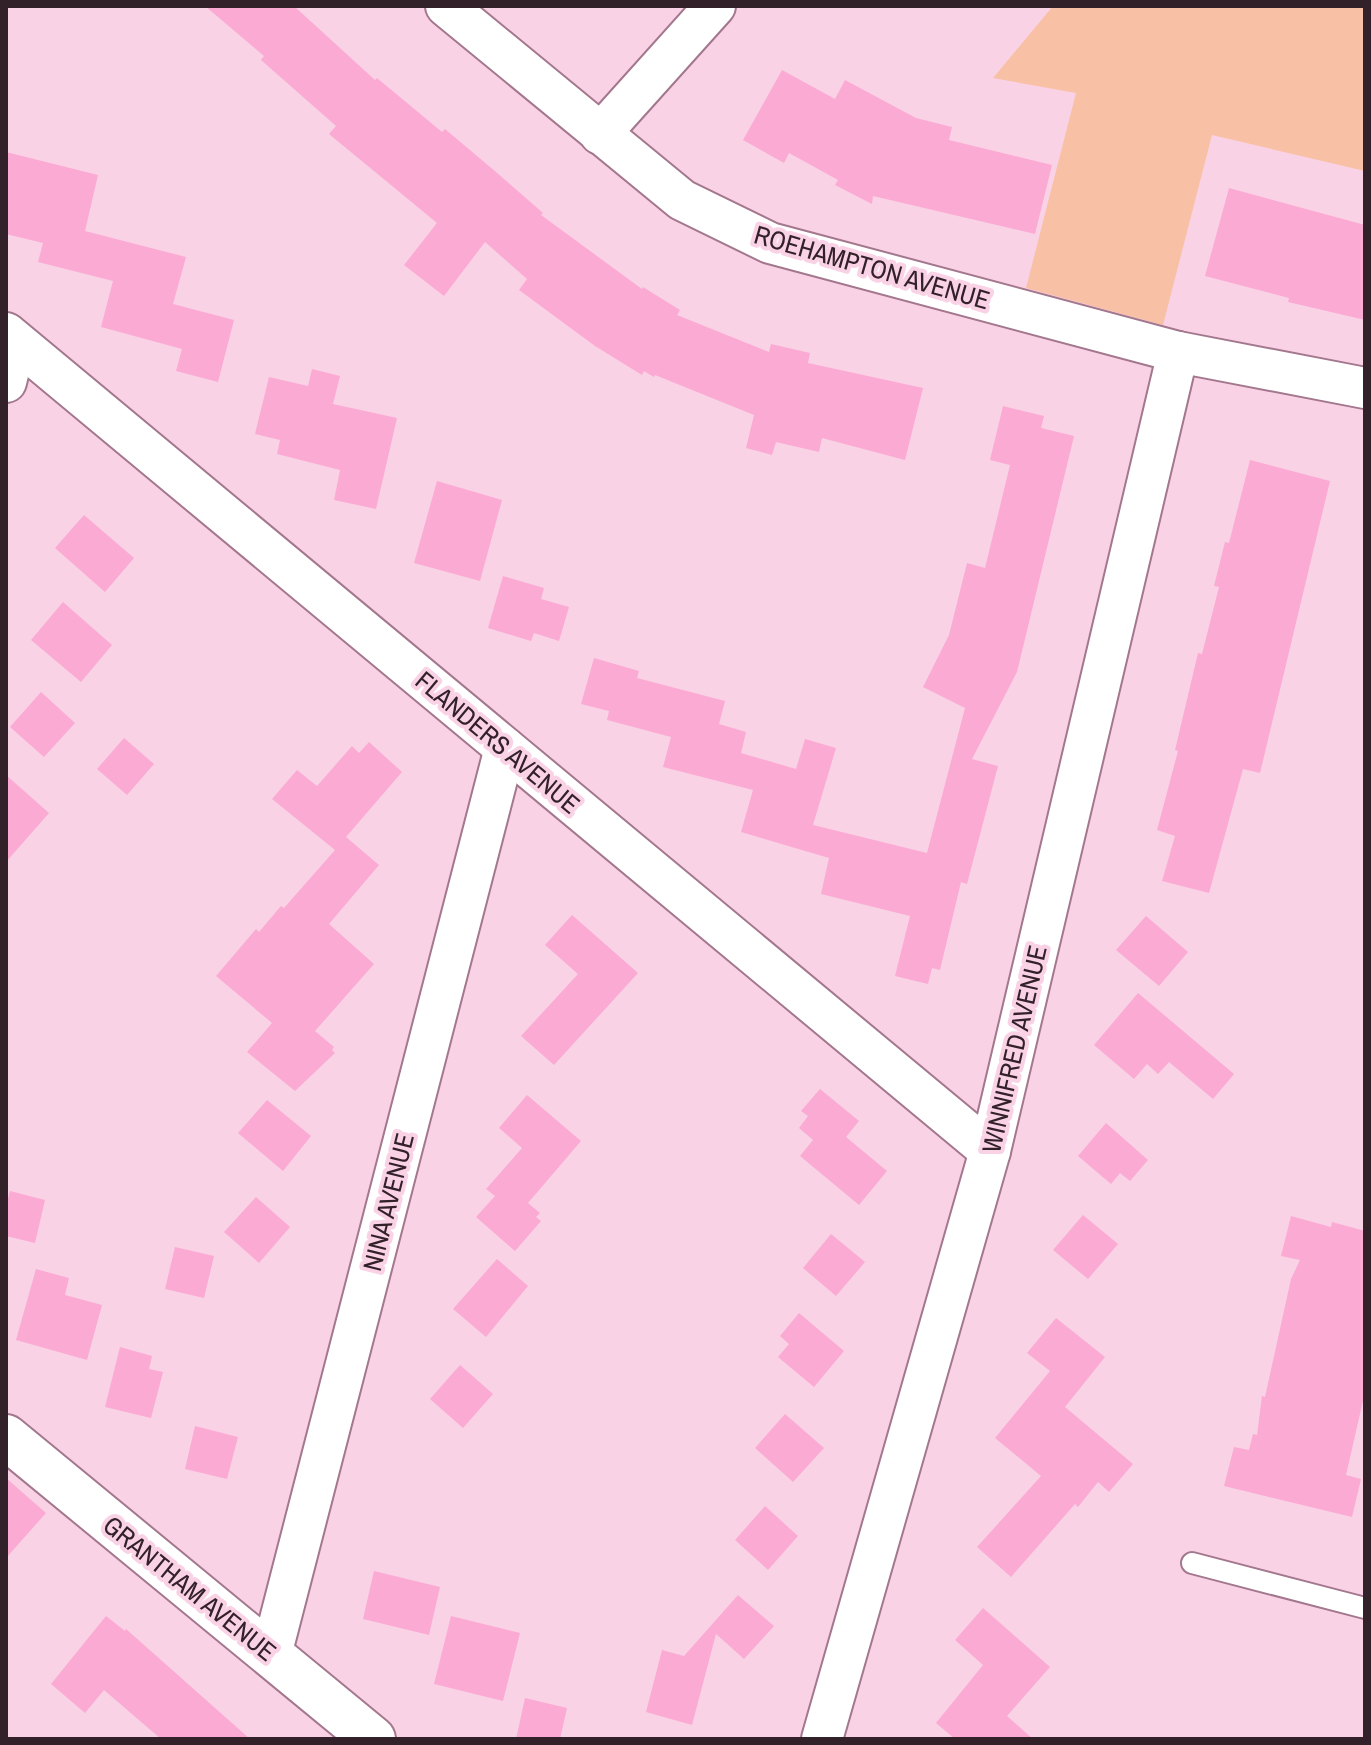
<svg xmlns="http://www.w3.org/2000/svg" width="1371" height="1745" font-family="'Archivo Narrow',sans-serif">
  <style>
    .green { fill: #f8c0a4 }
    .building { fill: #fbaad4 }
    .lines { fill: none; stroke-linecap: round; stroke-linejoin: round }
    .service-casing { stroke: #a3778d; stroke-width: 24 }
    .minor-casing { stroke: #a3778d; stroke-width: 44 }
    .tertiary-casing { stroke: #a3778d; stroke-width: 48 }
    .service { stroke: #fff; stroke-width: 20 }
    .minor { stroke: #fff; stroke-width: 40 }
    .tertiary { stroke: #fff; stroke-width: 44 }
    .labels { text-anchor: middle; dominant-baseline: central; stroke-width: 8; stroke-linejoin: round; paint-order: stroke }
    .street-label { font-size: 26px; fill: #33212a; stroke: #fad2e5 }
  </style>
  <rect width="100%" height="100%" fill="#fad2e5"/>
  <path class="green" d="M1053 6H1365V171L1212 135 1163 325 1026 288 1076 93 993 78Z"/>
  <g class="building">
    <path d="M205 6H294L375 80 377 78 442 132 445 129 496 172 543 213 541 215 642 289 643 287 680 310 677 315 769 352 771 344 810 353 808 363 923 388 905 460 822 438 819 452 776 442 772 455 746 448 754 415 655 375 654 377 644 371 642 375 595 346 519 290 527 279 485 242 444 296 404 265 437 223 329 134 336 126 261 60 264 56Z"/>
    <path d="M782 70 835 99 845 80 916 118 952 127 949 140 1052 165 1035 234 873 196 872 204 835 185 838 180 789 153 784 163 743 140Z"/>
    <path d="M6 152 98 175 85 231 186 257 173 304 234 320 218 382 176 371 182 349 101 327 113 281 38 262 43 243 6 234Z"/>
    <path d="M1229 188 1365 225V320L1288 302 1289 298 1205 276Z"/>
    <path d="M312 369 340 376 333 404 397 418 376 509 334 500 340 470 277 454 280 440 255 434 269 377 308 386Z"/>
    <path d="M1003 406 1044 416 1041 428 1074 436 1017 672 972 759 998 766 967 884 961 882 940 970 932 968 928 984 895 976 910 916 821 894 829 858 741 832 753 790 663 767 671 737 607 720 609 711 581 704 594 658 639 671 637 678 725 701 719 724 746 732 741 753 796 769 805 739 836 748 813 825 927 853 965 708 923 687 949 635 967 563 985 568 1010 465 990 460Z"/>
    <path d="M1250 460 1330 481 1260 773 1243 769 1209 893 1162 881 1175 836 1157 830 1178 751 1175 750 1198 653 1202 654 1219 587 1214 586 1225 542 1229 543Z"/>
    <path d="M437 481 502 500 480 581 414 563Z"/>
    <path d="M84 515 134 558 105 592 55 548Z"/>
    <path d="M503 576 544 588 541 599 569 607 559 641 534 633 531 641 488 628Z"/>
    <path d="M63 602 112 645 81 682 31 640Z"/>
    <path d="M41 692 75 723 44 757 10 727Z"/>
    <path d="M124 738 154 764 127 795 97 769Z"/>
    <path d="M369 742 402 772 346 837 379 865 329 924 374 964 315 1031 334 1047 332 1050 335 1053 295 1091 247 1052 272 1023 216 976 256 929 259 932 281 906 284 908 335 850 272 799 297 770 317 786 352 746 359 753Z"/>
    <path d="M6 775 49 813 6 862Z"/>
    <path d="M572 915 638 973 554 1065 521 1036 578 974 545 945Z"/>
    <path d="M1146 916 1188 952 1159 986 1116 950Z"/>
    <path d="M1138 993 1234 1074 1213 1099 1169 1062 1158 1074 1147 1064 1134 1079 1094 1045Z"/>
    <path d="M820 1089 859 1121 846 1137 887 1171 859 1205 800 1156 813 1140 799 1128 808 1116 801 1111Z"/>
    <path d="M527 1095 581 1141 528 1203 540 1213 536 1217 541 1221 515 1251 476 1217 495 1196 486 1189 522 1148 499 1128Z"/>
    <path d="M267 1100 311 1136 283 1171 238 1133Z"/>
    <path d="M1106 1123 1148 1160 1130 1181 1120 1173 1111 1184 1078 1156Z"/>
    <path d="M10 1191 45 1200 35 1243 6 1236V1206Z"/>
    <path d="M256 1197 290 1227 259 1263 224 1232Z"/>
    <path d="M1083 1215 1118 1244 1088 1279 1053 1250Z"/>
    <path d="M1291 1216 1331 1227 1332 1222 1365 1231V1392L1346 1475 1361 1479 1352 1517 1224 1486 1234 1447 1249 1450 1253 1434 1257 1435 1262 1396 1265 1397 1291 1279 1300 1260 1281 1256Z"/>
    <path d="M831 1234 865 1262 836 1296 803 1268Z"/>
    <path d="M175 1247 214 1256 204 1298 165 1289Z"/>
    <path d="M497 1259 528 1286 486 1337 453 1309Z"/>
    <path d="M36 1269 69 1278 65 1295 102 1305 87 1360 16 1340Z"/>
    <path d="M799 1313 844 1351 814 1387 778 1357 789 1344 780 1336Z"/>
    <path d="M1056 1318 1105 1357 1065 1407 1133 1464 1109 1492 1098 1482 1078 1507 1075 1504 1011 1577 977 1547 1041 1476 995 1438 1050 1371 1027 1353Z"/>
    <path d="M120 1347 152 1356 149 1369 163 1372 151 1418 105 1407Z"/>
    <path d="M460 1365 493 1394 463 1428 430 1399Z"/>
    <path d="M785 1414 824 1448 793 1482 755 1448Z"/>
    <path d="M195 1426 238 1437 227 1479 185 1469Z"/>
    <path d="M6 1478 46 1513 6 1558Z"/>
    <path d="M765 1506 798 1536 768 1570 735 1540Z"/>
    <path d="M374 1571 440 1587 429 1635 363 1619Z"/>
    <path d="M738 1595 774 1626 744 1659 716 1634 692 1725 646 1712 662 1650 684 1656Z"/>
    <path d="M983 1608 1050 1667 1007 1716 1033 1739H955L936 1723 983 1665 955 1640Z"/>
    <path d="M106 1616 125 1631 126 1629 250 1739H161L104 1690 85 1713 51 1684Z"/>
    <path d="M451 1616 520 1633 503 1701 434 1684Z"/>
    <path d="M525 1698 567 1708 560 1739H516Z"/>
  </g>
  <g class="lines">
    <defs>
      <path id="service" d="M1192 1563 1365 1608"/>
      <g id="minor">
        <path d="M446 6 682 200 770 243 1178 352 1365 388"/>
        <path d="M600 134 715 6"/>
        <path d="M6 333 990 1151"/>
        <path d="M6 382 16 342"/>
        <path d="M271 1655 505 748"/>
        <path d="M822 1739 990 1151 1178 352"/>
      </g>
      <path id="tertiary" d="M6 1437 373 1739"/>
    </defs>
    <use href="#service" class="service-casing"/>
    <use href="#minor" class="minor-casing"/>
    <use href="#tertiary" class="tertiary-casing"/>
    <use href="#service" class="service"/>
    <use href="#minor" class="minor"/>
    <use href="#tertiary" class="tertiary"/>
  </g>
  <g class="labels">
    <g class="street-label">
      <text transform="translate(872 267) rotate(16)">ROEHAMPTON AVENUE</text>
      <text transform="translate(498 742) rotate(40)">FLANDERS AVENUE</text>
      <text transform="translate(1014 1049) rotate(-77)">WINNIFRED AVENUE</text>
      <text transform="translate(388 1202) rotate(-76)">NINA AVENUE</text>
      <text transform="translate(190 1588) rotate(39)">GRANTHAM AVENUE</text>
    </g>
  </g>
  <rect width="1371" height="1745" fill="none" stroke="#33212a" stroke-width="16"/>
</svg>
